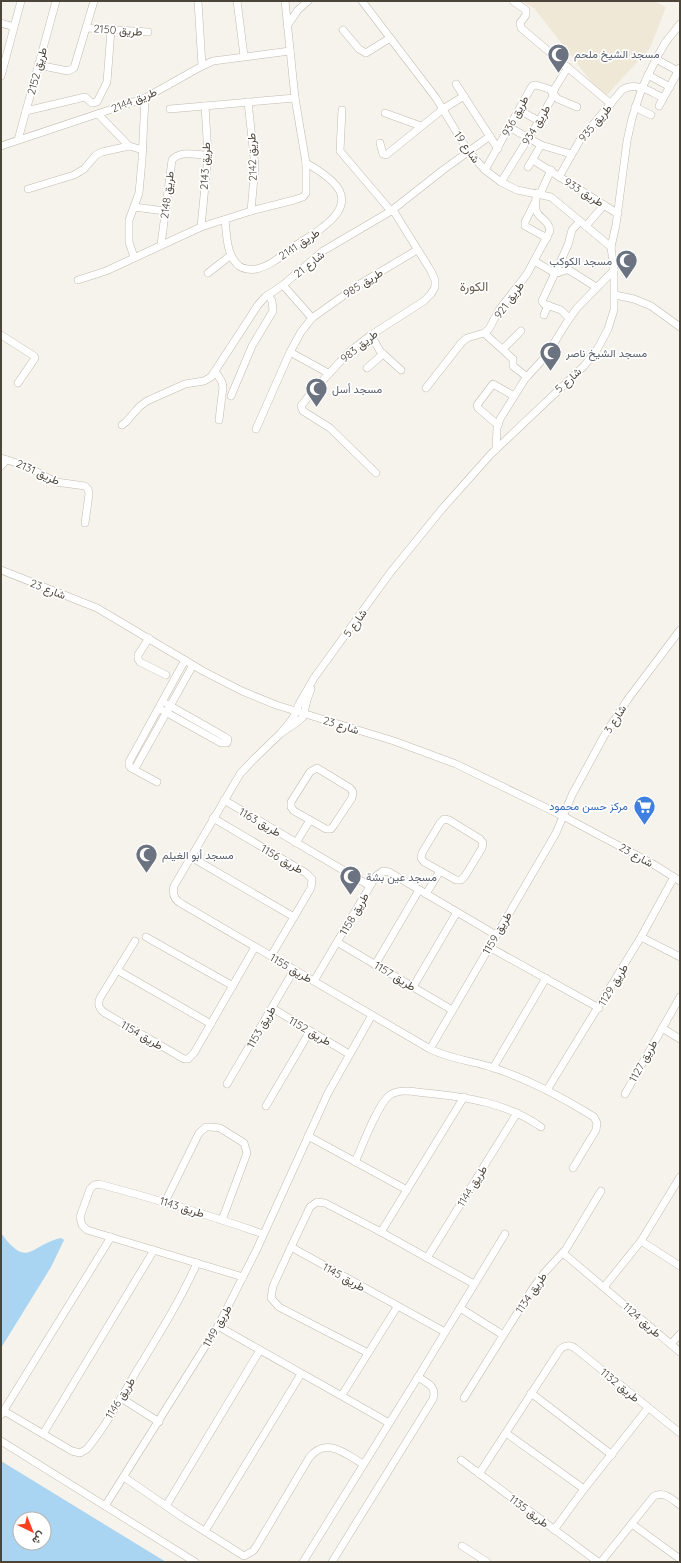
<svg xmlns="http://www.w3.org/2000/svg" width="681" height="1563" font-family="Quicksand,Vazirmatn,sans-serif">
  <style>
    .education { fill: #efe8d6 }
    .water { fill: #a9d4f2; fill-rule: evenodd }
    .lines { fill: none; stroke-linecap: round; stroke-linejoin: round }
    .minor-casing { stroke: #c2bbae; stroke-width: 8 }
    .minor { stroke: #fff; stroke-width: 7 }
    .labels { text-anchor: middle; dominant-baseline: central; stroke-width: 3.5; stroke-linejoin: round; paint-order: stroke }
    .street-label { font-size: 11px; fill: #4b4439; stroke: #fff }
    .worship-label { font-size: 11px; fill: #5b616d; stroke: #fff; text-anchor: start }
    .shop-label { font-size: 11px; fill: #366cbe; stroke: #fff; text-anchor: end }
    .quarter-label { font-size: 13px; fill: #6e6250; stroke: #fff }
  </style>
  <rect width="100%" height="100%" fill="#f6f3ec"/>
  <path class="education" d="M521 1H654L666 7 650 48 604 98 534 8Z"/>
  <g class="water">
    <path d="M1 1233C28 1270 30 1245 61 1238L64 1240 51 1267 1 1348Z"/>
    <path d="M1 1461 166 1562H1ZM20 1519H44V1543H20Z"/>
  </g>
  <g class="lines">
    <defs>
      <g id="minor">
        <path d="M198 1 202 66"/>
        <path d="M237 1 244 56"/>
        <path d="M362 1 436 98 468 151 485 170 501 182 517 190 551 197 611 247"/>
        <path d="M513 1 526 10V15L520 23 521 28 611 104"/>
        <path d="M1 23 14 27"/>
        <path d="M287 26 298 10 308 1"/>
        <path d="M87 28 148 32"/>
        <path d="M343 30 359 49 366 53 390 38"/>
        <path d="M656 59 678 71"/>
        <path d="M38 65 68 71 74 68 94 1"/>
        <path d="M648 75 670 87"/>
        <path d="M1 76 21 1"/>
        <path d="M456 84 498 149"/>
        <path d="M248 102 255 166 251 211"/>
        <path d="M659 106 680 68"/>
        <path d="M635 107 651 115"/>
        <path d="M170 109 295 98"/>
        <path d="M342 110 340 151 391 211"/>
        <path d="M519 110 539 121"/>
        <path d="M26 111 85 97 92 103 97 102 107 82 111 30"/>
        <path d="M385 113 421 126"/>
        <path d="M98 114 129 146"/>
        <path d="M509 127 541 145 571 154"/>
        <path d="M18 140 56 1"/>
        <path d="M380 143 383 154 386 155 443 109 464 96"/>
        <path d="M1 146 145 98 202 66 213 61 290 51"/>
        <path d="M533 160 618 214"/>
        <path d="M528 167 541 145"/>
        <path d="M485 170 532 86 536 85 549 89 558 99 577 107"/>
        <path d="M559 177 580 140 622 90C636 81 651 92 663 98"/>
        <path d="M501 182 539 121 552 98 555 88 568 67"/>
        <path d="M28 189 74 175 84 169 96 155 102 152 129 146 143 150"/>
        <path d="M540 194 551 170"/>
        <path d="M535 202 525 222V226L547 238"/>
        <path d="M134 207 165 211"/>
        <path d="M225 220C227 235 226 255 239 266 243 269 251 270 256 269 272 266 285 252 298 244 306 238 315 234 323 227 360 199 336 180 306 163"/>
        <path d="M586 226 604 205"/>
        <path d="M201 227 208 155 205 106"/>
        <path d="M161 245 172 160C180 150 196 155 208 155"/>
        <path d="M134 257 129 242V220L139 193 142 160 145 98"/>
        <path d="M534 261 555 273C560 274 563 269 569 270L596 287"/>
        <path d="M208 273 231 255"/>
        <path d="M78 280 106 271 201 227 251 211 294 200 303 197 306 193V163L295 98 285 1"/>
        <path d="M283 285 312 318"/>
        <path d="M615 295 634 299 651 306 680 327"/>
        <path d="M544 315 548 305"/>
        <path d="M569 318 561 310 544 304 542 301 568 245 572 230 580 221"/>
        <path d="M484 333 513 359V366L527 377"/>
        <path d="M1 335 34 356 35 358 18 383"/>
        <path d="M371 335 380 351 401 370"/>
        <path d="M503 349 521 331"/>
        <path d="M290 352 328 373"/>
        <path d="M367 368 383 354"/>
        <path d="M215 371 222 382 223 387 219 420"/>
        <path d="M426 388 462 342 467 338 484 333 489 329 499 310 527 274 550 231C548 214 530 222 537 193"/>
        <path d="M231 396 252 346 273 311 272 301 268 295"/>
        <path d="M122 425 126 422 139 407 147 401 185 384 204 381 211 377 215 371 258 305 265 297 283 285 323 251 391 211 443 170 490 136"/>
        <path d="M498 425 478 408 477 405 493 384 514 396"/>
        <path d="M256 429 290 352 301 332 312 318 360 284 417 250"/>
        <path d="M496 449 497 428 500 419 525 379 546 356 567 322 577 308 614 270"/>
        <path d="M1 458 26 466 56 482 85 486 88 489 89 494 85 523"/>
        <path d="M1 466 6 460"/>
        <path d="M376 473 330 428 303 411 301 406 311 393 349 352 371 335 424 301 431 294 435 287V280L431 271 393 210"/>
        <path d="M1 570 97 608 203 671 242 691 276 705 394 741 456 764 563 816 653 864 680 881"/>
        <path d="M149 638 138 655V659L140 662 166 675"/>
        <path d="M185 660 129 762V765L131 768H135L137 765 193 665"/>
        <path d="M311 689 307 700 303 717 296 723 281 733 254 759 240 774 174 886C172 894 174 900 182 904L430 1049C450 1059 473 1061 494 1068 530 1080 562 1097 594 1117L597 1123 596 1130 573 1168"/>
        <path d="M162 710 221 743H227L228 739 225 737 167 704"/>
        <path d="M281 733 293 718 299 704 314 678 390 573 442 509 491 454 584 366 598 348 608 329 614 310V270L611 247 616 225 627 141 632 118 642 88 656 59 665 43 680 24"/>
        <path d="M131 768 157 782"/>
        <path d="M317 768 350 788 353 792 352 798 334 825 331 829H326L294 811 291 807V802L310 772Z"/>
        <path d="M224 800 370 886"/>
        <path d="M213 818 306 873 312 879 311 888 271 956"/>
        <path d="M444 819 449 820 480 839 483 843 482 848 465 876 461 880H456L424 862 421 858 422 853 440 823Z"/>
        <path d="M296 843 310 820"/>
        <path d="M191 857 294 917"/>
        <path d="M426 894 440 871"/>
        <path d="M146 937 233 986"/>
        <path d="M641 937 680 957"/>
        <path d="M135 941 100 998C97 1005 99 1009 105 1013L184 1059H188L194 1053 255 947"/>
        <path d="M337 942 452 1010"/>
        <path d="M489 947 599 1008"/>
        <path d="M375 965 419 890"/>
        <path d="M117 970 211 1024"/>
        <path d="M314 981 376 876 383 871 389 872 496 935"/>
        <path d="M413 987 457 912"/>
        <path d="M272 1008 349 1054"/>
        <path d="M662 1028 680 1039"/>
        <path d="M430 1049 556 833 572 795 604 736 628 699 680 630"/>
        <path d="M493 1068 546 978"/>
        <path d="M227 1084 294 970"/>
        <path d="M547 1090 641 937 674 877"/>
        <path d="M625 1094 680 997"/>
        <path d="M266 1106 310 1031"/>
        <path d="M308 1136 407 1190"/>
        <path d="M355 1162C362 1147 378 1103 390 1095 401 1088 415 1092 426 1093 467 1097 507 1103 541 1127"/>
        <path d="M165 1202 199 1133 206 1127H211L220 1128 244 1143 247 1153 222 1220"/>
        <path d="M381 1232 464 1097"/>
        <path d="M641 1241 680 1266"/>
        <path d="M291 1247 445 1332"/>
        <path d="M563 1253 680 1352"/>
        <path d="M427 1258 517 1113"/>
        <path d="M243 1277 87 1230 82 1225 80 1217 90 1189 94 1185 99 1184C155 1199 209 1215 263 1234"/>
        <path d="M604 1287 641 1241 680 1177"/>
        <path d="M460 1308 503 1335"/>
        <path d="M218 1326C275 1359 332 1390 389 1423"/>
        <path d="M671 1344 680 1334"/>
        <path d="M368 1353 279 1307 271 1298 273 1286 291 1247 310 1207 317 1202 325 1203 381 1232 474 1284"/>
        <path d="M531 1393 612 1455"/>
        <path d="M342 1395 397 1307"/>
        <path d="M121 1398 159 1422"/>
        <path d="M464 1398 533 1288 545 1272 566 1249 601 1191"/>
        <path d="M4 1411 72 1451 80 1453 87 1449C106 1426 121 1398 136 1372 158 1336 180 1301 197 1263"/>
        <path d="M1 1415 111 1237"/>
        <path d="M506 1433 584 1489"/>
        <path d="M43 1434 154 1250"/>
        <path d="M1 1441 195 1562"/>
        <path d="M461 1460 598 1562"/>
        <path d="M479 1474 559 1351C563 1345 570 1344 576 1349L680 1433"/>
        <path d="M124 1477 182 1517 244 1556 253 1551 256 1547 309 1458C326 1436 346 1454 363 1464"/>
        <path d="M105 1506 218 1326 256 1251 328 1093 372 1015"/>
        <path d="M166 1506 260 1350"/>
        <path d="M632 1524 680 1559"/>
        <path d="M554 1530 584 1489 648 1408"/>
        <path d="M205 1531 301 1374"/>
        <path d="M462 1546 487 1562"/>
        <path d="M303 1562 418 1377 505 1234"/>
        <path d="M332 1562 433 1399C437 1386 427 1383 418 1377"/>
        <path d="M601 1562 654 1496C664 1491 672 1499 680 1505"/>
      </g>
    </defs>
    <use href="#minor" class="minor-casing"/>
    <use href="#minor" class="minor"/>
  </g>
  <defs>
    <symbol id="mosque-pin" viewBox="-11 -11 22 30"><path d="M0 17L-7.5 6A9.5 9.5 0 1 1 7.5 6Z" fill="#6b7280" stroke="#fff"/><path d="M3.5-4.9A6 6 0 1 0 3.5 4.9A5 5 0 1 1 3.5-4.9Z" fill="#fff"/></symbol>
    <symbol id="supermarket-pin" viewBox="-11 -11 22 30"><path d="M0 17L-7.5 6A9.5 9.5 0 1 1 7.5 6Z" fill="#3f7fe0" stroke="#fff"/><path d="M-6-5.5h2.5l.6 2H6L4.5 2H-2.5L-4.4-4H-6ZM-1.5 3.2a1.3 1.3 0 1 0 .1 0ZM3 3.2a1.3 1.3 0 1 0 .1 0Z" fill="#fff"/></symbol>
  </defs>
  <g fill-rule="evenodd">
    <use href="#mosque-pin" x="546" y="42" width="25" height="34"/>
    <use href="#mosque-pin" x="614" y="248" width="25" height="34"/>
    <use href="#mosque-pin" x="538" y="340" width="25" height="34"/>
    <use href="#mosque-pin" x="304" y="376" width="25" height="34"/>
    <use href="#supermarket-pin" x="632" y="794" width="25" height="34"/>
    <use href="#mosque-pin" x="134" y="842" width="25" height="34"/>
    <use href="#mosque-pin" x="338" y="864" width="25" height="34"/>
  </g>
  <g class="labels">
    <g class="street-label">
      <text transform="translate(118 30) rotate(4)">طريق 2150</text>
      <text transform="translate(37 71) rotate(-75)">طريق 2152</text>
      <text transform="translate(134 100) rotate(-22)">طريق 2144</text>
      <text transform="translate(515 116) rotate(-62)">طريق 936</text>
      <text transform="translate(595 123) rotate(-50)">طريق 935</text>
      <text transform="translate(536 125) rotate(-59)">طريق 934</text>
      <text transform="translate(467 147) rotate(55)">شارع 19</text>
      <text transform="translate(252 157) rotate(-92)">طريق 2142</text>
      <text transform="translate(205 166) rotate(-87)">طريق 2143</text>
      <text transform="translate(584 192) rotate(32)">طريق 933</text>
      <text transform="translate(167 195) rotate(-83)">طريق 2148</text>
      <text transform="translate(299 244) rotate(-34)">طريق 2141</text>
      <text transform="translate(309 264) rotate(-39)">شارع 21</text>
      <text transform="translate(363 283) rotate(-32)">طريق 985</text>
      <text transform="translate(509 300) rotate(-54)">طريق 921</text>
      <text transform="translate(359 346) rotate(-39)">طريق 983</text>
      <text transform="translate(568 380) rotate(-43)">شارع 5</text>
      <text transform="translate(38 472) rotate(24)">طريق 2131</text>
      <text transform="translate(48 589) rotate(21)">شارع 23</text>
      <text transform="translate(355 623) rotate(-54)">شارع 5</text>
      <text transform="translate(615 719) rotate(-57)">شارع 3</text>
      <text transform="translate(341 725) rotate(17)">شارع 23</text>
      <text transform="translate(260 822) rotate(30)">طريق 1163</text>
      <text transform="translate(636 855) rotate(29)">شارع 23</text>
      <text transform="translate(282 859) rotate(30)">طريق 1156</text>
      <text transform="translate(354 914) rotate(-60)">طريق 1158</text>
      <text transform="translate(497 933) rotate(-60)">طريق 1159</text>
      <text transform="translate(291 968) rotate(30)">طريق 1155</text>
      <text transform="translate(395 976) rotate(31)">طريق 1157</text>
      <text transform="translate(613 985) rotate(-59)">طريق 1129</text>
      <text transform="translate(261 1027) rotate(-60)">طريق 1153</text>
      <text transform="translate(310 1031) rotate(30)">طريق 1152</text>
      <text transform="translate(142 1035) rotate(30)">طريق 1154</text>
      <text transform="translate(643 1061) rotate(-61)">طريق 1127</text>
      <text transform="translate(472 1186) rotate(-58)">طريق 1144</text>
      <text transform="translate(182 1207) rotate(17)">طريق 1143</text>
      <text transform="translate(344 1277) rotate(29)">طريق 1145</text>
      <text transform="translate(531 1293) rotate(-56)">طريق 1134</text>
      <text transform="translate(642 1320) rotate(41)">طريق 1124</text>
      <text transform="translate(217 1326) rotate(-60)">طريق 1149</text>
      <text transform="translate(620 1385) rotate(39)">طريق 1132</text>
      <text transform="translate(120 1398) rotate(-58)">طريق 1146</text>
      <text transform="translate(529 1511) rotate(37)">طريق 1135</text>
    </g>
    <g class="worship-label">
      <text x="574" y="54">مسجد الشيخ ملحم</text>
      <text x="612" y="261" text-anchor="end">مسجد الكوكب</text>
      <text x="566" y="353">مسجد الشيخ ناصر</text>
      <text x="332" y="389">مسجد أسل</text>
      <text x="162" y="855">مسجد أبو الغيلم</text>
      <text x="366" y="877">مسجد عين بشة</text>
    </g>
    <g class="shop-label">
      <text x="628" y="806">مركز حسن محمود</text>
    </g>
    <g class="quarter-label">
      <text x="474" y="286">الكورة</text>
    </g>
  </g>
  <rect width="681" height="1563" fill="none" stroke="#4b4439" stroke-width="4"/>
  <g transform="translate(32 1531) rotate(137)"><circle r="19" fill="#ffffff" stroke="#b7b4b0"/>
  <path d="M0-3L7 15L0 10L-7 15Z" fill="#fc3f1d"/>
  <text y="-6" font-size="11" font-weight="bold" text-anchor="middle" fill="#4b4439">ش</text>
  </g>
</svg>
